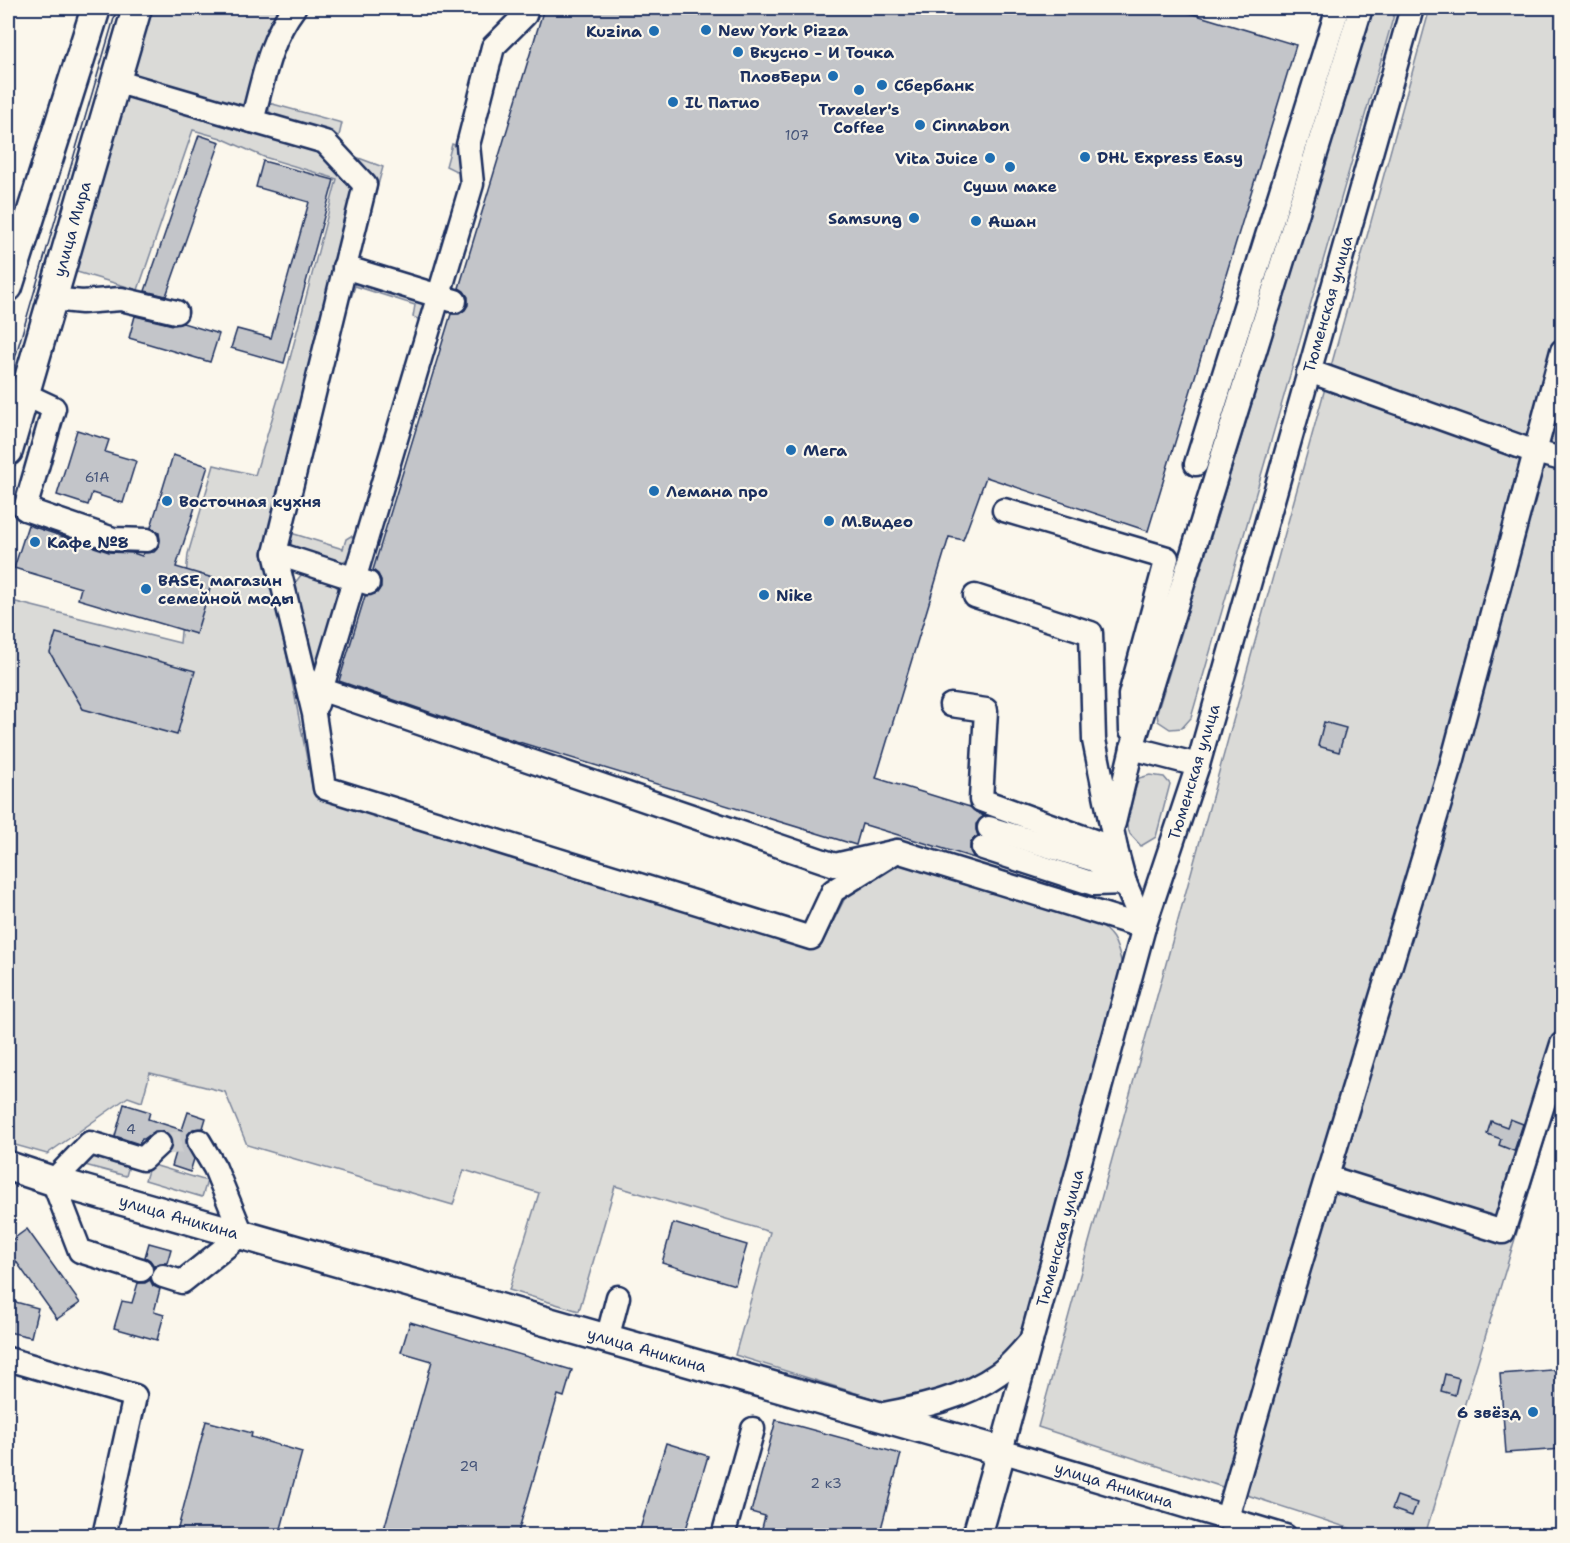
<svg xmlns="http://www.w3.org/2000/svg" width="1570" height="1543" font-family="'Shantell Sans',sans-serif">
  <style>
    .green { fill: #dadad7; stroke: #7a849a; stroke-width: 1.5 }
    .building { fill: #c3c5c9; stroke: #1b2f5e; stroke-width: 1.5 }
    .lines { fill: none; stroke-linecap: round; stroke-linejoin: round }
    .minor-tunnel { stroke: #cecfd0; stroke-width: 22; stroke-dasharray: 22 11; stroke-linecap: butt }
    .minor-casing { stroke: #1b2f5e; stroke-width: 27 }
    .major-casing { stroke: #1b2f5e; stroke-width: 33 }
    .minor { stroke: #fbf7ec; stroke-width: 22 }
    .major { stroke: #fbf7ec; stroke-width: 28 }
    .tram { stroke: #1b2f5e; stroke-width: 1.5 }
    .poi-dot { fill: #1f6fb2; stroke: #fbf7ec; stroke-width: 2 }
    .labels { text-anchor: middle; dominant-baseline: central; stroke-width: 4.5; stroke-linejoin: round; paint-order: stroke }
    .number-label { font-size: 14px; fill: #455479 }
    .poi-label { font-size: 16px; font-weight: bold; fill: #1b2f5e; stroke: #fbf7ec; text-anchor: start }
    .street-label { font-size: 16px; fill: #1b2f5e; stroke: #fbf7ec }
  </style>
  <rect width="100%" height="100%" fill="#fbf7ec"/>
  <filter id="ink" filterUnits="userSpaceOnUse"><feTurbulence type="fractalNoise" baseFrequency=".0167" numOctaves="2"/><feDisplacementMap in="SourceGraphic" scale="12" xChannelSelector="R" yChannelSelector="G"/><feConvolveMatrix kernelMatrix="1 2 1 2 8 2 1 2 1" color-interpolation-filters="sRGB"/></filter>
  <g filter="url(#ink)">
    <g class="green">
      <path d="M150 8H283L251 109 129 73Z"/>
      <path d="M1373 8H1396L1191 718 1182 728 1170 729 1158 721 1157 713Z"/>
      <path d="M1430 8H1562V1084L1425 1535H1370L1038 1427Z"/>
      <path d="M122 92 320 148 353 187 273 584 313 790 317 793 807 949H814L822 944 850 888 865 875 898 864 911 865 1092 918C1113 935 1116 938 1122 965L1025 1320 1011 1356 973 1385 894 1405 735 1355 770 1232 615 1186 579 1311 509 1290 539 1193 464 1170 453 1205 247 1145 225 1092 150 1073 142 1102 128 1097 47 1154 8 1143V600L180 643 188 554 214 465 255 475 288 366 337 179 264 157 221 138 193 130 138 290 70 270Z"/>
      <path d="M269 103 342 123 339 136 277 119 269 111Z"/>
      <path d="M452 144 457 146 460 169 456 171 446 166Z"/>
      <path d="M356 157 383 167 376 192 372 190 375 180Z"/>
      <path d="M356 279 424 302 427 309 423 321 413 317 415 305 355 286 351 298 347 296 351 281Z"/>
      <path d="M291 533 343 549 346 539 351 536 357 541 352 556 341 563 299 552 291 546Z"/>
      <path d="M308 574C320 578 336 580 341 594L316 677 292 587 301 575Z"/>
      <path d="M1150 775 1164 777 1170 784 1156 837 1141 846 1130 834 1125 821 1139 778Z"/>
      <path d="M85 1151 130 1162 126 1176 81 1164Z"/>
      <path d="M150 1164 207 1181 202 1197 145 1180Z"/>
    </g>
    <g class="building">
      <path d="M544 8H1173L1296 45 1148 531 986 477 963 540 949 537 876 778 970 807 976 812 984 816 976 824V830L978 836 974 838 970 844V851L974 858 862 824 856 845 493 734 339 681 365 596 377 593 381 587V580L378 574 373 570 451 314H459L465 310 468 305V297L464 291 459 288Z"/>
      <path d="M199 135 220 142 166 296 145 291Z"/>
      <path d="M263 161 334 180 284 363 231 348 237 329 271 338 309 202 256 187Z"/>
      <path d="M135 316 173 325 183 323 219 334 210 362 129 338Z"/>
      <path d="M77 430 109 440 105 452 136 461 123 503 92 493 88 505 57 495Z"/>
      <path d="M173 455 208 466 176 567 213 578 196 634 78 599 81 588 14 568 28 525 109 552 133 553 142 556 143 553 154 552 159 547 160 540 159 533 151 527Z"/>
      <path d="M56 633 195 671 177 735 83 709 50 653Z"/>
      <path d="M1324 722 1346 728 1339 752 1318 746Z"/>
      <path d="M124 1104 150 1112 148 1119 182 1130 188 1112 206 1118 203 1128 193 1129 187 1135 186 1141 187 1147 194 1159 190 1172 172 1166 177 1149 172 1148V1140L163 1131H155L144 1139H142L139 1144 115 1136Z"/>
      <path d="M1510 1119 1523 1124 1514 1151 1499 1145 1501 1139 1487 1134 1491 1121 1507 1127Z"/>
      <path d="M673 1223 747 1245 735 1285 662 1263Z"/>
      <path d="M27 1229 80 1303 57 1319 8 1250V1243Z"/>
      <path d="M149 1243 171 1249 167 1263H160L154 1266 150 1260 145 1257Z"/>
      <path d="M150 1280 153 1286 160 1289 154 1312 164 1315 157 1340 114 1328 122 1301 132 1303 138 1283H145Z"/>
      <path d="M8 1300 38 1308 31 1337 8 1332Z"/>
      <path d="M410 1322 572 1370 564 1397 558 1395 517 1536H382L432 1361 401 1352Z"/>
      <path d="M1563 1369V1449L1506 1453 1500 1374Z"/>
      <path d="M1445 1374 1459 1378 1455 1395 1441 1391Z"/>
      <path d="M776 1420 901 1454 879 1536H760L765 1516 751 1512Z"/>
      <path d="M206 1421 252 1433 251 1437 302 1452 279 1536H176Z"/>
      <path d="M666 1443 708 1456 684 1536H638Z"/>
      <path d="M1397 1496 1417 1503 1412 1516 1392 1509Z"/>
    </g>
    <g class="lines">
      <path class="minor-tunnel" d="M159 1144 199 1141"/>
      <defs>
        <g id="minor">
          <path d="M294 8C269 41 263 81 252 121L325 142 365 185 275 553 314 714 325 788 811 938 833 891 897 851"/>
          <path d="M115 81 252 121"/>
          <path d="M344 267 455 301"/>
          <path d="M52 299 82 302 121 299 176 312"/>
          <path d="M1308 373 1320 375 1535 452 1562 459"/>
          <path d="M24 394 54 408 25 509 113 539 147 540"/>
          <path d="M1196 464 1338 8"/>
          <path d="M1004 510 1167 558 1130 695 1131 730"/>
          <path d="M275 553 368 583"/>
          <path d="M975 596 1091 633 1094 740 1116 849 1125 883 1144 927"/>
          <path d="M320 689 835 865 897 851 1144 927"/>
          <path d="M317 704 472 184 468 145 493 47 525 15 527 8"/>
          <path d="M951 705 986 710 981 800 1116 849"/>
          <path d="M1132 748 1361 8"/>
          <path d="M1114 823 1132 748 1198 765"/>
          <path d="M989 828 1094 860 1125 883"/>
          <path d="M983 848 1094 884 1125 883"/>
          <path d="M1327 1177 1503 1232 1562 1044"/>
          <path d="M141 1270 80 1251 53 1181 90 1143 143 1159 159 1144"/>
          <path d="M163 1276 182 1282 242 1234 215 1168 199 1141"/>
          <path d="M607 1339 618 1297"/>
          <path d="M8 1359 135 1396 104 1536"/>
          <path d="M879 1415C920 1407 963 1399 998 1374 1010 1366 1021 1352 1031 1341"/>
          <path d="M1227 1518 1293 1288 1450 770 1562 351"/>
          <path d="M723 1536 753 1429"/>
          <path d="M1285 1536 1001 1451 1144 927 1198 765 1412 8"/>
        </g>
        <g id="major">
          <path d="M8 287 96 8"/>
          <path d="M8 451 137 8"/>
          <path d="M8 1166 53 1181 1001 1451 977 1536"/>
        </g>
      </defs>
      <use href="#minor" class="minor-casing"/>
      <use href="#major" class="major-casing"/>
      <use href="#minor" class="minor"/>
      <use href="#major" class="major"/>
      <path class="tram" d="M8 382 117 8"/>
    </g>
  </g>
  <g class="poi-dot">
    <circle cx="706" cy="30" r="6"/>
    <circle cx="654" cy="31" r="6"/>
    <circle cx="738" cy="52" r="6"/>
    <circle cx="833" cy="76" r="6"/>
    <circle cx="882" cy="85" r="6"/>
    <circle cx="859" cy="90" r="6"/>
    <circle cx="673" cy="102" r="6"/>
    <circle cx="920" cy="125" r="6"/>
    <circle cx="1085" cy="157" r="6"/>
    <circle cx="990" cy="158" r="6"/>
    <circle cx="1010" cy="167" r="6"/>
    <circle cx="914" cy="218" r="6"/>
    <circle cx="976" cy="221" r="6"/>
    <circle cx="791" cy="450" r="6"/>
    <circle cx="654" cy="491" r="6"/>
    <circle cx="167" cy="501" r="6"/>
    <circle cx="829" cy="521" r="6"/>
    <circle cx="35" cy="542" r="6"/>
    <circle cx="146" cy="589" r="6"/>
    <circle cx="764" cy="595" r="6"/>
    <circle cx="1533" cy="1412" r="6"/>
  </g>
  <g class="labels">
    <g class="number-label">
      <text x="797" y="135">107</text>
      <text x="97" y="477">61А</text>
      <text x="131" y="1129">4</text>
      <text x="469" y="1466">29</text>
      <text x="826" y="1483">2 к3</text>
    </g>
    <g class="poi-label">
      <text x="718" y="30">New York Pizza</text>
      <text x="642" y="31" text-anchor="end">Kuzina</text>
      <text x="750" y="52">Вкусно - И Точка</text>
      <text x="821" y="76" text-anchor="end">ПловБери</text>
      <text x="894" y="85">Сбербанк</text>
      <text x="685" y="102">IL Патио</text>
      <text x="859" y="109" text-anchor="middle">Traveler's<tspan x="859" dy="18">Coffee</tspan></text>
      <text x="932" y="125">Cinnabon</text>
      <text x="1097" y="157">DHL Express Easy</text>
      <text x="978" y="158" text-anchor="end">Vita Juice</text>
      <text x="1010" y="186" text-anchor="middle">Суши маке</text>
      <text x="902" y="218" text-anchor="end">Samsung</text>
      <text x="988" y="221">Ашан</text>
      <text x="803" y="450">Мега</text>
      <text x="666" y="491">Лемана про</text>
      <text x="179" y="501">Восточная кухня</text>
      <text x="841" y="521">М.Видео</text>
      <text x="47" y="542">Кафе №8</text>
      <text x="158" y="580">BASE, магазин<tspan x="158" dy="18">семейной моды</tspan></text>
      <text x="776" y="595">Nike</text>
      <text x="1521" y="1412" text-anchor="end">6 звёзд</text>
    </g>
    <g class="street-label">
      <text transform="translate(72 229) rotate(-74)">улица Мира</text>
      <text transform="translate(1328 304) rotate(-74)">Тюменская улица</text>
      <text transform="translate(1194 772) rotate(-73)">Тюменская улица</text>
      <text transform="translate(179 1217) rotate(16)">улица Аникина</text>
      <text transform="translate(1060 1238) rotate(-75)">Тюменская улица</text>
      <text transform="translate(647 1350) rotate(16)">улица Аникина</text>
      <text transform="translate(1114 1485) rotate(17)">улица Аникина</text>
    </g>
  </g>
  <rect width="1570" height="1543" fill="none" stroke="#fbf7ec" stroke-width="30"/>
  <rect x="15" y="15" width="1540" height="1513" fill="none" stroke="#1b2f5e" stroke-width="2" filter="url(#ink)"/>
</svg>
